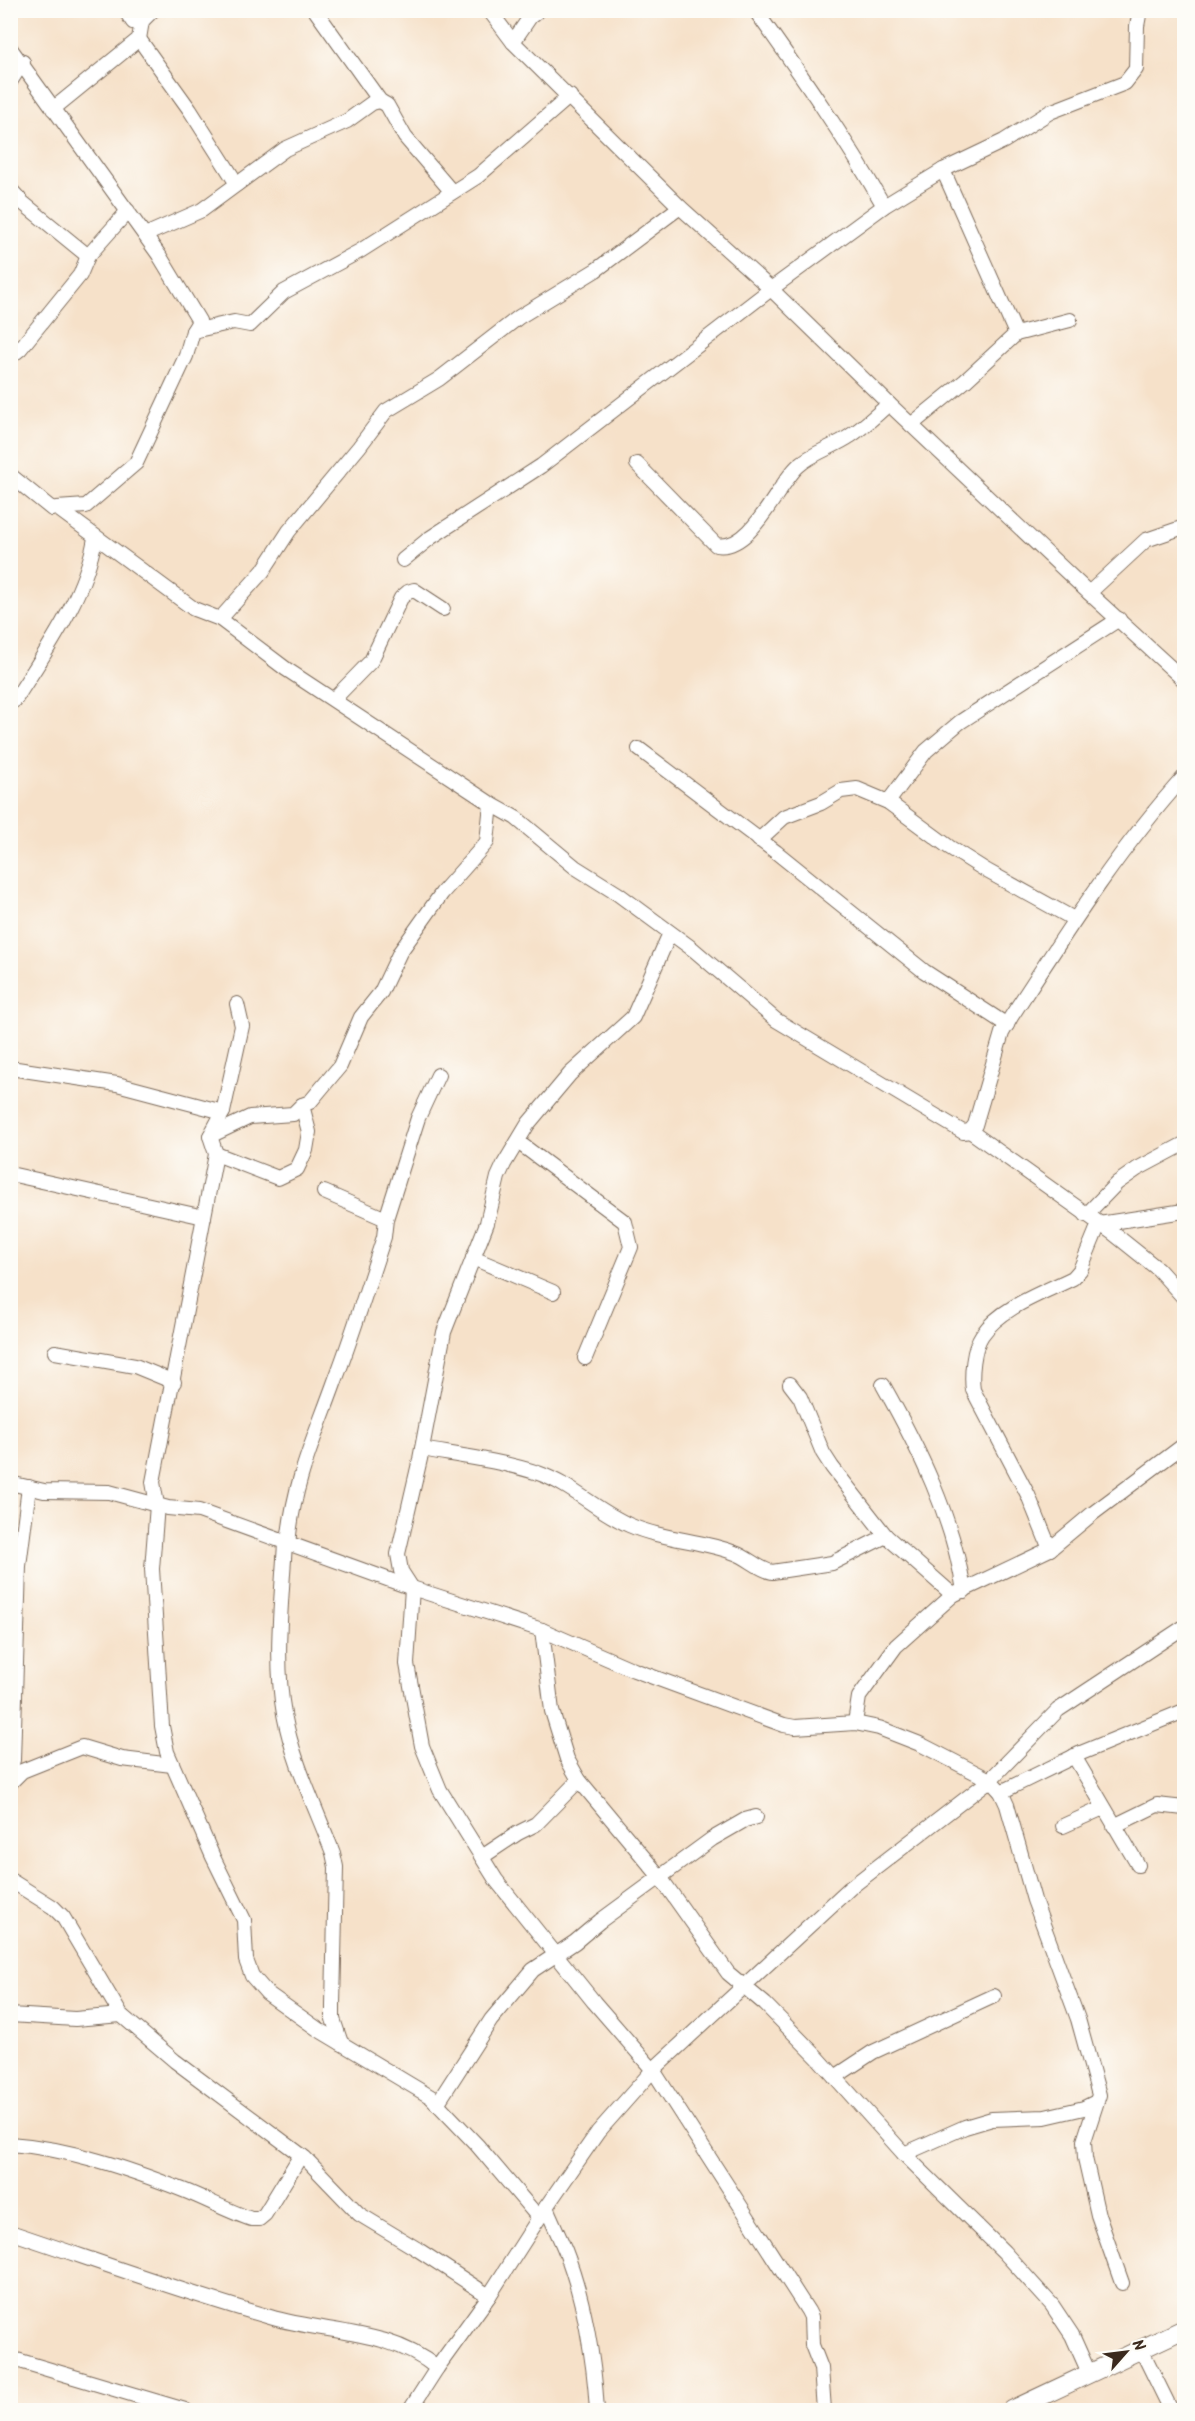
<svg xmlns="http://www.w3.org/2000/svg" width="1195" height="2421" font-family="Kalam,sans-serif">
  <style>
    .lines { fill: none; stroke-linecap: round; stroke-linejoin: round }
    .minor-casing { stroke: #7c6a5a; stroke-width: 16 }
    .major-casing { stroke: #7c6a5a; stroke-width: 20 }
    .minor { stroke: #fff; stroke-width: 14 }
    .major { stroke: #fff; stroke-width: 18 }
  </style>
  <rect width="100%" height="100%" fill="#fdfcf7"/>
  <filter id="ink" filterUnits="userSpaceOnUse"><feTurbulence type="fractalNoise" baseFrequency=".0167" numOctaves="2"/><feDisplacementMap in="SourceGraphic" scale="12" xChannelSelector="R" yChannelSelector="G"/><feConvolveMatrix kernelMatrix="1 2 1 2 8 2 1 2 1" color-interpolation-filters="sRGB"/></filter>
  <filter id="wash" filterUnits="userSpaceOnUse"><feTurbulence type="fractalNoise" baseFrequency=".008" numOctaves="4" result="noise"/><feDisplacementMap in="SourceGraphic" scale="24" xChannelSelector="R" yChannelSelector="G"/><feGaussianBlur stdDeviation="1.35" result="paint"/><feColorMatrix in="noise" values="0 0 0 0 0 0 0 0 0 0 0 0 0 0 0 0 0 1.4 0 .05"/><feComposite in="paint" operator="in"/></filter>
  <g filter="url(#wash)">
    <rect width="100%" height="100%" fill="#f6e1c9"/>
  </g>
  <g filter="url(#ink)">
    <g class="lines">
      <defs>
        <g id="minor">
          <path d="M125 10 133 22 142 21 153 10"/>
          <path d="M315 10 380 101 387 105 405 137 452 192"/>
          <path d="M489 10 513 42 680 207 771 289 889 404 1089 593 1184 680"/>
          <path d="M755 10C802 76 844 136 884 206"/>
          <path d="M139 39 190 110 237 184"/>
          <path d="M513 42 530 17 539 10"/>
          <path d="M10 48 159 255 199 321 193 331 186 356 136 463 86 506 57 508"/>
          <path d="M10 82 23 62"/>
          <path d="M53 109 139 39 142 21"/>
          <path d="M943 170 1016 334"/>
          <path d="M10 189 23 203 88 256"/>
          <path d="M145 235 202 210 285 149 347 121 372 103 380 101"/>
          <path d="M193 331 234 322 250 325 284 292 360 251 478 176 570 96"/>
          <path d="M10 357 20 349 80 275 88 256 128 211"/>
          <path d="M911 425 965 381 1016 334 1070 320"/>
          <path d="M637 464 716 545C752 552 777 485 798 466 812 453 834 447 850 436 864 427 876 415 889 404"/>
          <path d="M10 475 52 509 57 508 194 609 220 619 286 669 491 804 516 818 575 867 618 894 694 950 776 1020 963 1132 970 1131 975 1125 1002 1033 1011 1017C1065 934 1118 850 1184 777"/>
          <path d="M403 560 430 538 541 466 771 289 884 206 943 170 1004 141 1050 112 1125 83 1136 69 1137 26 1140 10"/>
          <path d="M1089 593 1146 540 1184 527"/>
          <path d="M220 619 263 571 289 531 359 447 386 411 439 379 519 317 596 270 680 207"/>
          <path d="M334 699 371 661 401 598 408 592 414 590 443 609"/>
          <path d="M10 703 15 700C47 649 85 597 95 538"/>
          <path d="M639 749 776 852 924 971 1007 1025"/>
          <path d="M888 802 926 751 960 722 1119 619"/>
          <path d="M759 840 784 817 821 803 841 791 857 789 888 802 949 847 987 871 1074 919"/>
          <path d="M670 933 633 1017 570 1074 528 1124 504 1164 498 1177 487 1223 444 1332 420 1459 398 1554 401 1571 412 1588 407 1664 422 1746 440 1790 496 1880 594 2002 653 2070 808 2311 811 2317 812 2345 821 2368 824 2410"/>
          <path d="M237 1004 242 1026 223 1112 210 1136 216 1154 153 1482 157 1505 152 1569 162 1726 167 1752 213 1857 244 1920 246 1960 252 1976 267 1993 319 2030 431 2097 477 2145 539 2218"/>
          <path d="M10 1068 117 1084 223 1112"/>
          <path d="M970 1131 1113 1233 1158 1269 1184 1298"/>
          <path d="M210 1136 250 1117 293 1114 302 1105 310 1102 340 1066 361 1017 381 992 400 952 442 893 487 842 491 804"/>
          <path d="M518 1142 625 1222 631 1247 585 1358"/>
          <path d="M216 1154 278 1178 297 1169 306 1150 309 1132 302 1105"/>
          <path d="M10 1174 204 1217"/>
          <path d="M324 1192 386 1219"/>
          <path d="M1086 1215 1117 1183 1137 1169 1184 1144"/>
          <path d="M473 1258 553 1292"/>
          <path d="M55 1352 135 1366 174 1382"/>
          <path d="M790 1384 800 1397 823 1453 832 1467 886 1536 953 1595"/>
          <path d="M883 1385C919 1449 953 1517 964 1591"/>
          <path d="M422 1449C461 1456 501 1461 538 1473 572 1485 597 1511 629 1525 663 1540 702 1540 735 1553 749 1558 758 1569 772 1572L832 1563 886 1536"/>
          <path d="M10 1483 44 1491 109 1492 168 1508 199 1511 412 1588 542 1630 634 1670 784 1725 795 1727 855 1723 879 1728 920 1744 990 1780 1001 1792 1007 1805 1034 1900 1078 2019 1099 2095 1084 2141 1085 2158 1098 2215 1122 2283"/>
          <path d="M285 1543C282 1598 274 1659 284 1714 293 1762 316 1808 333 1853L336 1867 333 2005V2019L341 2043"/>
          <path d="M288 1544C294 1480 314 1440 335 1381 353 1334 368 1285 384 1237L386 1219 418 1118 438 1075"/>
          <path d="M1050 1549 1028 1495 973 1390C971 1375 973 1348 982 1335 1001 1307 1043 1293 1073 1278L1080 1270 1099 1224 1184 1211"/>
          <path d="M542 1630 552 1711 567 1759 579 1780 660 1877 728 1973 765 2004 818 2058 904 2154 1004 2252 1052 2305 1072 2335 1089 2373"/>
          <path d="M855 1723 859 1697 896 1646 953 1595 1050 1549 1092 1514 1184 1445"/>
          <path d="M1074 1756 1138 1865"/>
          <path d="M10 1770 13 1760 19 1566 29 1487"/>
          <path d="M10 1783 22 1771 82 1747 122 1759 172 1765"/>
          <path d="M1001 1792 1081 1753 1184 1711"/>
          <path d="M1063 1826 1103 1808"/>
          <path d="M1114 1826 1157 1805 1184 1808"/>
          <path d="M482 1857 518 1833 536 1824 579 1780"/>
          <path d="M10 1880 53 1907 63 1917 121 2015 175 2061 305 2158 359 2214 417 2249 489 2296"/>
          <path d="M10 2015 75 2019 121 2015"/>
          <path d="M835 2077 873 2052 994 1996"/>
          <path d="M437 2104 491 2020 533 1970 575 1942 600 1921 712 1839 745 1820 756 1817"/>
          <path d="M10 2144C69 2148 129 2169 183 2190 206 2199 228 2211 251 2219H259L265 2214 301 2155"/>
          <path d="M904 2154 965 2127 992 2119 1045 2117 1084 2108 1096 2102"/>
          <path d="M546 2207C552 2221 559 2236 565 2250 584 2298 594 2359 597 2410"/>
          <path d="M10 2232C97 2261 182 2292 270 2317 327 2334 388 2328 437 2368"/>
          <path d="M1141 2349 1171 2410"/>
          <path d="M10 2358 185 2410"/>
          <path d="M410 2410 437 2368 489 2296 546 2207 598 2132 653 2070 850 1888 990 1780 1058 1710 1184 1627"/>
        </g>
        <path id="major" d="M1012 2410 1184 2329"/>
      </defs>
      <use href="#minor" class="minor-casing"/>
      <use href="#major" class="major-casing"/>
      <use href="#minor" class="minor"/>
      <use href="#major" class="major"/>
    </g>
  </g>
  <rect width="1195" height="2421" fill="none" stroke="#fdfcf7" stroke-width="36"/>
  <g transform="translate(1126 2352) rotate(62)" stroke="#fdfcf7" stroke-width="4.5" paint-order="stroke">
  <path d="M0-4.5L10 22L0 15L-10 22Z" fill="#3b2a1e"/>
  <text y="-9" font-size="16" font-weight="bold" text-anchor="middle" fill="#3b2a1e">N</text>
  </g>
</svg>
